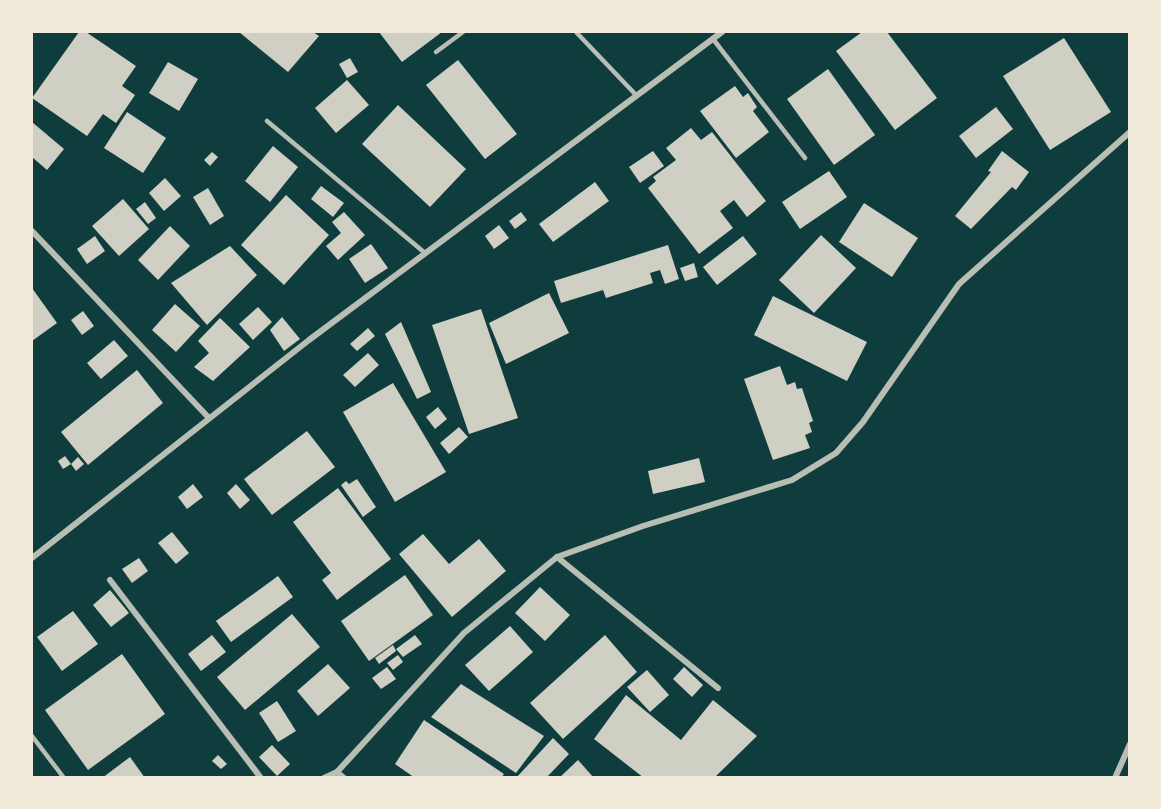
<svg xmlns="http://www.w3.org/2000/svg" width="1161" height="809" font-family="'Alegreya Sans',sans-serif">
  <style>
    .building { fill: #cfcfc3 }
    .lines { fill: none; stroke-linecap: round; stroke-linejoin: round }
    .service { stroke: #b8beb3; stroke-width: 4.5 }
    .minor { stroke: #b8beb3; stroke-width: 6 }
  </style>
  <rect width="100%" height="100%" fill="#0f3d3e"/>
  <g class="building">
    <path d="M79 32H86L136 66 122 86 135 95 116 123 103 114 87 136 32 98Z"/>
    <path d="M239 32H313L319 36 288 72Z"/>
    <path d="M379 32H442L402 62Z"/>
    <path d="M862 32H887L937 98 895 130 836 51Z"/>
    <path d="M1064 38 1111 112 1050 150 1003 76Z"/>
    <path d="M350 58 358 72 347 78 339 64Z"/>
    <path d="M458 60 517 134 485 159 426 85Z"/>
    <path d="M168 62 198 79 179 111 149 93Z"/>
    <path d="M828 69 875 135 834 165 787 99Z"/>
    <path d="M347 80 369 105 336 133 315 108Z"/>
    <path d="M735 86 743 97 748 93 757 107 753 111 769 132 736 158 700 111Z"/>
    <path d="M398 105 466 169 430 207 362 144Z"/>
    <path d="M996 107 1013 129 976 158 959 136Z"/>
    <path d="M127 112 166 138 143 173 104 148Z"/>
    <path d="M32 122 64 149 47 170 32 157Z"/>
    <path d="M691 128 701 140 712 132 766 201 747 217 734 200 720 211 733 228 699 254 648 188 656 181 653 177 676 160 666 148Z"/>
    <path d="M273 146 298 167 270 202 245 181Z"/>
    <path d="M653 151 664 166 640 183 629 167Z"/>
    <path d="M1002 151 1029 172 1016 190 1012 187 971 229 955 216 991 172 988 171Z"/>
    <path d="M212 152 218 157 210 166 204 160Z"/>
    <path d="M829 171 847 197 800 229 782 202Z"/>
    <path d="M165 178 181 196 164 211 149 193Z"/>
    <path d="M595 182 609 201 553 242 539 224Z"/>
    <path d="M321 186 344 203 333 217 311 199Z"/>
    <path d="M208 188 224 216 210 225 193 197Z"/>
    <path d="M286 195 329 235 284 285 241 245Z"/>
    <path d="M123 199 149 229 119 256 92 226Z"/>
    <path d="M145 202 156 218 148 224 136 209Z"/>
    <path d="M864 203 918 238 892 277 839 242Z"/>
    <path d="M344 212 365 235 338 260 326 246 341 233 332 222Z"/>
    <path d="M521 212 527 220 515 229 509 221Z"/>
    <path d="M499 225 509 238 494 249 485 236Z"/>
    <path d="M170 226 190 246 158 280 138 260Z"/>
    <path d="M821 235 856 268 814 313 779 280Z"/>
    <path d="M95 236 105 251 87 264 77 249Z"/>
    <path d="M743 236 757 254 717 285 703 267Z"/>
    <path d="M371 244 388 268 365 283 349 259Z"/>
    <path d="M668 245 679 279 665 284 660 270 650 273 653 283 606 298 603 290 561 303 554 281Z"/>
    <path d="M230 246 257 275 207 325 171 283Z"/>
    <path d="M694 263 698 277 685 281 680 268Z"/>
    <path d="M32 288 57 323 32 341Z"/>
    <path d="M549 293 569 333 506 364 489 323Z"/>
    <path d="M773 296 867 342 847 381 754 335Z"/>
    <path d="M175 304 200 326 176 352 152 330Z"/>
    <path d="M258 307 272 322 253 340 239 324Z"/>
    <path d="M481 309 518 418 469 434 432 325Z"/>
    <path d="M83 311 94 326 82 335 71 320Z"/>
    <path d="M282 317 300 339 284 351 270 330Z"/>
    <path d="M220 318 250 347 213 381 194 367 209 353 198 341Z"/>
    <path d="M401 322 431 392 417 399 385 334Z"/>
    <path d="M368 328 375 336 357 351 350 344Z"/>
    <path d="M114 340 128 356 101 379 87 363Z"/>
    <path d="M368 353 379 365 355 387 343 375Z"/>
    <path d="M780 366 787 385 795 382 797 389 802 388 813 421 809 423 812 432 805 435 810 448 773 460 744 379Z"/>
    <path d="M137 370 163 403 88 465 61 432Z"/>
    <path d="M393 383 446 472 395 502 343 412Z"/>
    <path d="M438 407 447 419 435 429 426 417Z"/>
    <path d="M459 427 468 437 449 454 440 443Z"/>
    <path d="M307 431 335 467 272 515 244 479Z"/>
    <path d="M65 456 71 464 63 469 58 461Z"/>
    <path d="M78 457 84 464 76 471 71 464Z"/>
    <path d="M699 458 705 482 653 494 648 471Z"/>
    <path d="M357 479 376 507 363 517 341 485 346 481 349 484Z"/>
    <path d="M193 484 203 497 187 509 178 497Z"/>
    <path d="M236 484 250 500 240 509 227 493Z"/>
    <path d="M338 488 391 559 337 600 322 580 331 573 293 522Z"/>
    <path d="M172 532 189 553 176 564 158 543Z"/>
    <path d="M423 534 449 564 479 539 506 571 452 617 399 554Z"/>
    <path d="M139 558 148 571 132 583 122 569Z"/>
    <path d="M405 575 433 615 369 661 341 621Z"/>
    <path d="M278 576 293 597 231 642 216 621Z"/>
    <path d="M540 587 570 615 545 641 515 613Z"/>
    <path d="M110 590 129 613 111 627 93 605Z"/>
    <path d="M73 611 98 644 62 671 37 637Z"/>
    <path d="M292 614 320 647 245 710 217 677Z"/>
    <path d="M510 626 533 652 489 691 465 665Z"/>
    <path d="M212 635 226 652 201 671 188 654Z"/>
    <path d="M415 635 422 644 403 657 396 649Z"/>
    <path d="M605 635 637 672 563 739 530 703Z"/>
    <path d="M393 645 396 651 379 664 375 658Z"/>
    <path d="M122 654 165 714 88 770 45 710Z"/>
    <path d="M398 655 403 662 393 670 387 663Z"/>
    <path d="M328 664 350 688 318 716 297 691Z"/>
    <path d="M387 667 396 679 381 689 372 678Z"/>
    <path d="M684 667 703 685 692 697 673 679Z"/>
    <path d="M647 670 669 695 650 712 627 687Z"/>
    <path d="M461 684 544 736 516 773 431 717Z"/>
    <path d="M626 695 681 740 713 700 757 736 714 778H644L594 739Z"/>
    <path d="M277 701 296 731 278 742 259 713Z"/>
    <path d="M424 720 504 774 501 778H415L395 764Z"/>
    <path d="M553 738 569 754 546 778H516Z"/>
    <path d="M272 745 290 764 277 776 259 757Z"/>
    <path d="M218 755 227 764 221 769 212 761Z"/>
    <path d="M130 757 145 778H102Z"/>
    <path d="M578 760 594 778H559Z"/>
  </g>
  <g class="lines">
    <g class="service">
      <path d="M576 32 636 95"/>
      <path d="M713 39 805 158"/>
      <path d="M436 52 463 32"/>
      <path d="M267 121 425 253"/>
      <path d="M32 736 64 778"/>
    </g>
    <g class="minor">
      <path d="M32 231 209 418"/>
      <path d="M557 557 718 688"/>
      <path d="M32 558 309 340 722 32"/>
      <path d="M110 580 261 778"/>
      <path d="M337 772 344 778"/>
      <path d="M324 778 337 772 464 633 557 557 643 526 792 480 836 453 863 422 959 284 1130 132"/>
      <path d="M1115 778 1130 744"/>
    </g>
  </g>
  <rect width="1161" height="809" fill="none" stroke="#f1e9da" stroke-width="66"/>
</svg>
